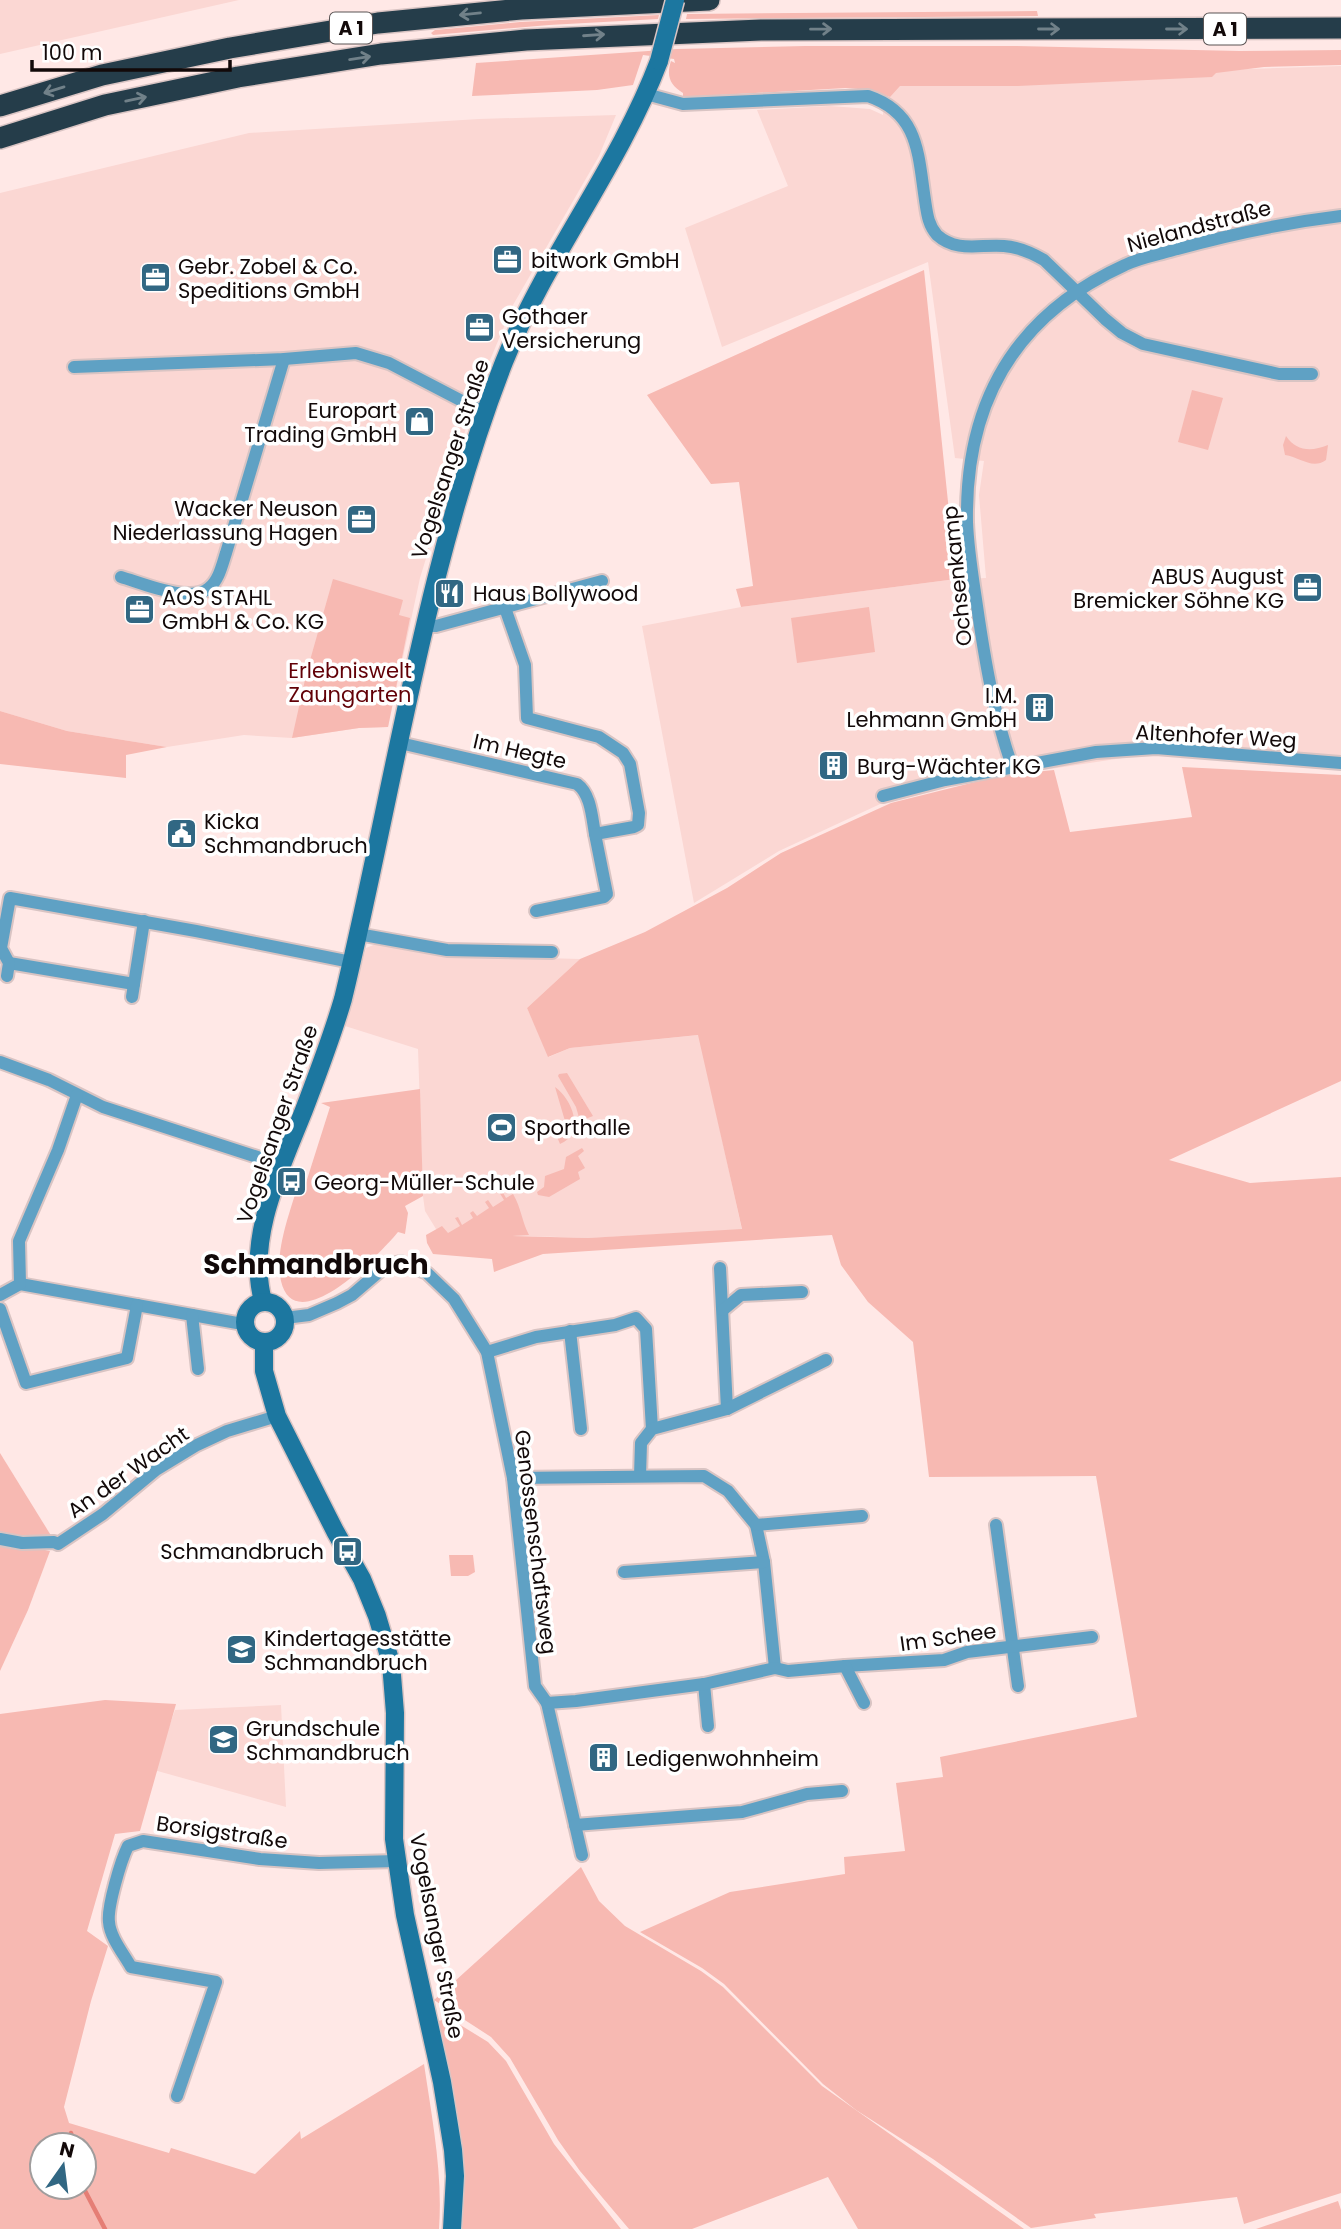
<svg xmlns="http://www.w3.org/2000/svg" width="1341" height="2229" font-family="Poppins,sans-serif">
  <style>
    .built { fill: #fbd7d3 }
    .green { fill: #f7b9b2; fill-rule: evenodd }
    .lines { fill: none; stroke-linecap: round; stroke-linejoin: round }
    .stream { stroke: #e57e75; stroke-width: 4.5 }
    .street-casing { stroke: #d9c4c3; stroke-width: 16 }
    .secondary-casing { stroke: #d9c4c3; stroke-width: 21 }
    .highway-casing { stroke: #d9c4c3; stroke-width: 24 }
    .street { stroke: #5fa1c4; stroke-width: 12 }
    .secondary { stroke: #1c77a0; stroke-width: 18 }
    .highway { stroke: #253d4a; stroke-width: 21 }
    .secondary-bridge-casing { stroke: #d9c4c3; stroke-width: 21; stroke-linecap: butt }
    .secondary-bridge { stroke: #1c77a0; stroke-width: 18 }
    .oneway { stroke: #718189 }
    .labels { text-anchor: middle; dominant-baseline: central; stroke-width: 7; stroke-linejoin: round; paint-order: stroke }
    .shield { fill: #fff; stroke: #595353; stroke-width: 2 }
    .shield-label { font-size: 19px; font-weight: bold; fill: #120909 }
    .street-label { font-size: 21px; fill: #120909; stroke: #fff }
    .poi-label { font-size: 21px; fill: #120909; stroke: #fff; text-anchor: start }
    .park-label { font-size: 21px; fill: #620007; stroke: #fff }
    .district-label { font-size: 28px; font-weight: bold; fill: #120909; stroke: #fff }
  </style>
  <rect width="100%" height="100%" fill="#ffe8e6"/>
  <g class="built">
    <path d="M0 0H239L0 54Z"/>
    <path d="M1341 66V763L1149 754 964 782 891 799 779 851 694 903 642 626 741 607 956 579 986 578 979 495 984 461 955 458 928 262 722 347 685 228 788 186 757 110 830 106 870 109 883 115 885 81Z"/>
    <path d="M616 115 599 156 513 305 478 389 420 578 388 727 359 728 292 738 244 735 167 747 67 731 0 711V193L249 133 479 119Z"/>
    <path d="M381 942 440 955 580 959 527 1008 549 1057 570 1048 699 1035 742 1230 588 1238 444 1233 436 1229 425 1211 423 1196 418 1049 345 1026 366 948Z"/>
    <path d="M281 1705 286 1807 154 1770 175 1710Z"/>
  </g>
  <g class="green">
    <path d="M1037 11 1038 16 686 19 687 14Z"/>
    <path d="M659 15 658 19 549 25 433 35 431 33 435 30 520 22Z"/>
    <path d="M805 46H1017L1239 51 1341 50V65L1264 67 1216 73 1212 77 1018 86H900L890 97 870 90 846 88 683 97V93C670 85 666 76 671 61L675 63 674 59 643 55 633 85 597 90 472 96 476 63 677 49Z"/>
    <path d="M924 270 956 579 741 607 736 589 753 586 739 482 711 484 647 395Z"/>
    <path d="M1192 390 1223 398 1208 450 1178 442Z"/>
    <path d="M1286 436C1296 451 1311 452 1328 445L1326 460C1312 470 1300 457 1285 455L1283 445Z"/>
    <path d="M333 579 403 600 399 615 410 618 388 727 359 728 292 738 307 671Z"/>
    <path d="M869 607 875 652 797 663 791 618Z"/>
    <path d="M0 711 67 731 167 747 126 755V778L0 764Z"/>
    <path d="M1182 767 1341 775V1081L1169 1160 1250 1183 1341 1177V2193L1244 2224 1237 2197 1094 2214 1096 2218 1031 2228 933 2159 856 2110 823 2084 724 1984 702 1968 640 1932 730 1892 845 1874 844 1857 905 1851 896 1783 943 1777 940 1757 1137 1717 1096 1476 929 1477 913 1342 868 1302 841 1265 832 1235 543 1254 494 1272 492 1259 433 1254 427 1243 426 1235 442 1226 448 1233 460 1226 455 1218 458 1217 462 1225 473 1218 470 1213 473 1211 477 1216 489 1208 485 1202 488 1200 493 1207 504 1200 499 1192 502 1191 506 1198 513 1194C521 1207 522 1222 529 1235L512 1236 588 1238 742 1229 698 1035 570 1048 548 1057 527 1008 580 959 645 932 727 888 781 853 891 803 1003 775 1054 770 1070 832 1192 817Z"/>
    <path d="M567 1073 593 1116 580 1121 576 1107 558 1076 559 1074Z"/>
    <path d="M555 1087C572 1099 586 1133 560 1144L555 1132 563 1127 565 1121Z"/>
    <path d="M420 1089 423 1196 405 1206 408 1213 405 1234 398 1232C382 1252 295 1342 281 1281 274 1253 290 1212 298 1185L304 1189 330 1107 321 1103Z"/>
    <path d="M582 1148 584 1151 578 1156 585 1168 578 1172 580 1179 549 1197 538 1195 537 1192 544 1187 545 1176 564 1169 566 1157Z"/>
    <path d="M0 1453 55 1542 0 1537Z"/>
    <path d="M0 1541 50 1551 28 1610 0 1671Z"/>
    <path d="M449 1555H473L475 1572 468 1576H451Z"/>
    <path d="M105 1700 176 1704 140 1831 115 1834 87 1931 108 1946 91 2001 64 2107 69 2123 169 2153 171 2148 255 2174 300 2131 301 2139 424 2064C432 2119 443 2173 439 2229H0V1714ZM42 2145H84V2187H42Z"/>
    <path d="M581 1867 599 1901 625 1926 701 1971 723 1987 822 2086 1024 2229H858L828 2177 692 2229H629L580 2171 558 2140 510 2058 491 2037 434 2000Z"/>
    <path d="M449 2018 488 2042 506 2061 554 2144 621 2229H460L461 2150 454 2096 435 2022Z"/>
    <path d="M1338 2201 1341 2210V2229H1256Z"/>
  </g>
  <g class="lines">
    <g class="stream">
      <path d="M71 2133 74 2145"/>
      <path d="M83 2187 105 2229"/>
    </g>
    <defs>
      <g id="street">
        <path d="M646 94 683 104 868 96C919 113 918 154 925 200 927 213 928 225 937 235 957 253 980 244 1004 246 1019 247 1032 253 1044 260L1105 319 1122 333 1143 344 1279 374H1312"/>
        <path d="M74 367 284 359 356 353 389 363 485 413"/>
        <path d="M121 577C142 583 191 604 209 588 219 580 222 565 226 553L284 359"/>
        <path d="M426 626H436L602 581"/>
        <path d="M400 743 577 784C591 794 592 818 595 834L634 827 638 825 639 813 630 764 623 753 599 737 527 718 525 665 505 608"/>
        <path d="M1012 766C994 714 985 661 977 606 973 579 968 550 967 522 965 403 1015 315 1125 265 1139 258 1156 255 1170 251 1227 235 1283 223 1341 216"/>
        <path d="M883 796 945 780 1096 752 1156 748 1341 763"/>
        <path d="M536 911 604 897 607 894 595 834"/>
        <path d="M358 934 447 950 552 952"/>
        <path d="M9 963 134 984"/>
        <path d="M7 976 9 963 1 948 10 898 196 931 351 962"/>
        <path d="M132 997 144 921"/>
        <path d="M0 1062 49 1080 103 1107 282 1165"/>
        <path d="M720 1268 727 1409"/>
        <path d="M20 1284 237 1323 245 1321"/>
        <path d="M0 1295 20 1284 19 1241 58 1150 77 1095"/>
        <path d="M0 1309 26 1383 127 1358 137 1305"/>
        <path d="M723 1310 741 1295 802 1292"/>
        <path d="M192 1315 198 1369"/>
        <path d="M285 1318 309 1315 337 1303 352 1295 387 1265 401 1262 427 1273 454 1299 487 1352 513 1478 535 1686 547 1703 582 1855"/>
        <path d="M570 1331 581 1429"/>
        <path d="M487 1352 536 1337 615 1325 636 1318 646 1329 652 1429"/>
        <path d="M640 1476 641 1443 652 1429 727 1409 826 1360"/>
        <path d="M513 1478 704 1476 728 1491 756 1525 764 1562 775 1668"/>
        <path d="M756 1525 862 1516"/>
        <path d="M996 1525 1018 1686"/>
        <path d="M0 1539 22 1543 54 1542 58 1544 103 1514 156 1470 197 1445 227 1431 277 1416"/>
        <path d="M624 1572 764 1562"/>
        <path d="M845 1666 944 1660 967 1652 1092 1637"/>
        <path d="M704 1684 708 1726"/>
        <path d="M547 1703 576 1701 704 1684 775 1668 788 1671 845 1666 864 1703"/>
        <path d="M575 1825 742 1812 807 1794 842 1791"/>
        <path d="M177 2096 216 1982 131 1967C123 1953 110 1937 109 1922 107 1907 121 1860 128 1846L143 1841 260 1859 319 1863 397 1861"/>
      </g>
      <g id="secondary">
        <path d="M263 1301C246 1238 281 1168 304 1110 318 1073 332 1037 343 999 394 788 425 564 504 362 546 257 619 167 659 61"/>
        <circle cx="265" cy="1322" r="20"/>
        <path d="M264 1342V1371L277 1416 335 1531 362 1579 377 1616 391 1663 395 1713 394 1839 405 1915 442 2082 453 2150 455 2176 452 2229"/>
      </g>
      <g id="highway">
        <path d="M0 106 102 75 230 48 378 23 521 9 709 0"/>
        <path d="M0 138 105 105 238 77 381 54 526 40 761 30 1341 28"/>
      </g>
    </defs>
    <use href="#street" class="street-casing"/>
    <use href="#secondary" class="secondary-casing"/>
    <use href="#highway" class="highway-casing"/>
    <use href="#street" class="street"/>
    <use href="#secondary" class="secondary"/>
    <use href="#highway" class="highway"/>
    <defs>
      <path id="secondary-bridge" d="M659 61 675 0"/>
    </defs>
    <use href="#secondary-bridge" class="secondary-bridge-casing"/>
    <use href="#secondary-bridge" class="secondary-bridge"/>
  </g>
  <defs><path id="oneway-shaft" d="M-6 0H5M1.5-3L5.5 0L1.5 3" fill="none" stroke-width="1.6" stroke-linecap="round" stroke-linejoin="round" transform="scale(1.75)"/></defs>
  <g class="oneway">
    <use href="#oneway-shaft" transform="translate(470 14) rotate(174)"/>
    <use href="#oneway-shaft" transform="translate(821 29) rotate(-1)"/>
    <use href="#oneway-shaft" transform="translate(1049 29)"/>
    <use href="#oneway-shaft" transform="translate(1177 29)"/>
    <use href="#oneway-shaft" transform="translate(594 35) rotate(-4)"/>
    <use href="#oneway-shaft" transform="translate(360 58) rotate(-9)"/>
    <use href="#oneway-shaft" transform="translate(54 90) rotate(163)"/>
    <use href="#oneway-shaft" transform="translate(136 99) rotate(-12)"/>
  </g>
  <defs>
    <symbol id="office-square" viewBox="-11 -11 22 22"><rect x="-9" y="-9" width="18" height="18" rx="4" fill="#316783" stroke="#fff"/><path d="M-6-3h4V-5.5h4V-3h4V5H-6ZM-1-4.5V-3h2v-1.5ZM-6 0V1H6V0Z" fill="#fff"/></symbol>
    <symbol id="shop-square" viewBox="-11 -11 22 22"><rect x="-9" y="-9" width="18" height="18" rx="4" fill="#316783" stroke="#fff"/><path d="M-5-2.5h2.3a2.7 3.5 0 0 1 5.4 0H5L5.5 6h-11ZM-1.5-2.5h3a1.5 2.3 0 0 0-3 0Z" fill="#fff"/></symbol>
    <symbol id="restaurant-square" viewBox="-11 -11 22 22"><rect x="-9" y="-9" width="18" height="18" rx="4" fill="#316783" stroke="#fff"/><path d="M-5-6h1v4h1v-4h1v4h1v-4h1v5L-1.5 .5V6h-2V.5L-5-1ZM5-6V6H3V1.5H1.5Q1.5-4 5-6Z" fill="#fff"/></symbol>
    <symbol id="building-square" viewBox="-11 -11 22 22"><rect x="-9" y="-9" width="18" height="18" rx="4" fill="#316783" stroke="#fff"/><path d="M-4-6H4V6H1V3H-1V6H-4ZM-2.5-4.3h1.7v1.8h-1.7ZM.8-4.3h1.7v1.8H.8ZM-2.5-1h1.7V.8h-1.7ZM.8-1h1.7V.8H.8Z" fill="#fff"/></symbol>
    <symbol id="civic-square" viewBox="-11 -11 22 22"><rect x="-9" y="-9" width="18" height="18" rx="4" fill="#316783" stroke="#fff"/><path d="M-.6-6.5H3V-4.5H.6V-3L4-1V1h2V6H-6V1h2V-1L-.6-3ZM-1.2 2.5V6h2.4V2.5Z" fill="#fff"/></symbol>
    <symbol id="stadium-square" viewBox="-11 -11 22 22"><rect x="-9" y="-9" width="18" height="18" rx="4" fill="#316783" stroke="#fff"/><path d="M0-5a6.5 5 0 1 0 0 10a6.5 5 0 1 0 0-10ZM-3.5-1.8h7v3.6h-7Z" fill="#fff"/></symbol>
    <symbol id="bus-square" viewBox="-11 -11 22 22"><rect x="-9" y="-9" width="18" height="18" rx="4" fill="#316783" stroke="#fff"/><path d="M-5-6H5V4H4V6H2V4H-2V6H-4V4H-5ZM-3.5-4V0h7V-4ZM-3.5 1.2v1.5H-2V1.2ZM2 1.2v1.5H3.5V1.2Z" fill="#fff"/></symbol>
    <symbol id="school-square" viewBox="-11 -11 22 22"><rect x="-9" y="-9" width="18" height="18" rx="4" fill="#316783" stroke="#fff"/><path d="M0-5L7-2L0 1L-7-2ZM-4 1L0 2.5L4 1V4Q0 6-4 4Z" fill="#fff"/></symbol>
  </defs>
  <g fill-rule="evenodd">
    <use href="#office-square" x="490" y="242" width="35" height="35"/>
    <use href="#office-square" x="138" y="260" width="35" height="35"/>
    <use href="#office-square" x="462" y="310" width="35" height="35"/>
    <use href="#shop-square" x="402" y="404" width="35" height="35"/>
    <use href="#office-square" x="344" y="502" width="35" height="35"/>
    <use href="#office-square" x="1290" y="570" width="35" height="35"/>
    <use href="#restaurant-square" x="432" y="576" width="35" height="35"/>
    <use href="#office-square" x="122" y="592" width="35" height="35"/>
    <use href="#building-square" x="1022" y="690" width="35" height="35"/>
    <use href="#building-square" x="816" y="748" width="35" height="35"/>
    <use href="#civic-square" x="164" y="816" width="35" height="35"/>
    <use href="#stadium-square" x="484" y="1110" width="35" height="35"/>
    <use href="#bus-square" x="274" y="1164" width="35" height="35"/>
    <use href="#bus-square" x="330" y="1534" width="35" height="35"/>
    <use href="#school-square" x="224" y="1632" width="35" height="35"/>
    <use href="#school-square" x="206" y="1722" width="35" height="35"/>
    <use href="#building-square" x="586" y="1740" width="35" height="35"/>
  </g>
  <g class="labels">
    <g class="shield">
      <rect x="330" y="12.5" width="42" height="31" rx="5"/>
      <rect x="1204" y="13.5" width="42" height="31" rx="5"/>
    </g>
    <g class="shield-label">
      <text x="351" y="28">A 1</text>
      <text x="1225" y="29">A 1</text>
    </g>
    <g class="street-label">
      <text transform="translate(1199 226) rotate(-15)">Nielandstraße</text>
      <text transform="translate(450 459) rotate(-72)">Vogelsanger Straße</text>
      <text transform="translate(957 576) rotate(-96)">Ochsenkamp</text>
      <text transform="translate(1216 736) rotate(3)">Altenhofer Weg</text>
      <text transform="translate(520 751) rotate(13)">Im Hegte</text>
      <text transform="translate(277 1124) rotate(-71)">Vogelsanger Straße</text>
      <text transform="translate(128 1472) rotate(-35)">An der Wacht</text>
      <text transform="translate(536 1542) rotate(83)">Genossenschaftsweg</text>
      <text transform="translate(948 1637) rotate(-8)">Im Schee</text>
      <text transform="translate(222 1832) rotate(8)">Borsigstraße</text>
      <text transform="translate(437 1936) rotate(79)">Vogelsanger Straße</text>
    </g>
    <g class="poi-label">
      <text x="531" y="260">bitwork GmbH</text>
      <text x="178" y="266">Gebr. Zobel &amp; Co.<tspan x="178" dy="24">Speditions GmbH</tspan></text>
      <text x="502" y="316">Gothaer<tspan x="502" dy="24">Versicherung</tspan></text>
      <text x="397" y="410" text-anchor="end">Europart<tspan x="397" dy="24">Trading GmbH</tspan></text>
      <text x="338" y="508" text-anchor="end">Wacker Neuson<tspan x="338" dy="24">Niederlassung Hagen</tspan></text>
      <text x="1284" y="576" text-anchor="end">ABUS August<tspan x="1284" dy="24">Bremicker Söhne KG</tspan></text>
      <text x="473" y="593">Haus Bollywood</text>
      <text x="162" y="597">AOS STAHL<tspan x="162" dy="24">GmbH &amp; Co. KG</tspan></text>
      <text x="1017" y="695" text-anchor="end">I.M.<tspan x="1017" dy="24">Lehmann GmbH</tspan></text>
      <text x="857" y="766">Burg-Wächter KG</text>
      <text x="204" y="821">Kicka<tspan x="204" dy="24">Schmandbruch</tspan></text>
      <text x="524" y="1127">Sporthalle</text>
      <text x="314" y="1182">Georg-Müller-Schule</text>
      <text x="324" y="1551" text-anchor="end">Schmandbruch</text>
      <text x="264" y="1638">Kindertagesstätte<tspan x="264" dy="24">Schmandbruch</tspan></text>
      <text x="246" y="1728">Grundschule<tspan x="246" dy="24">Schmandbruch</tspan></text>
      <text x="626" y="1758">Ledigenwohnheim</text>
    </g>
    <g class="park-label">
      <text x="350" y="670">Erlebniswelt<tspan x="350" dy="24">Zaungarten</tspan></text>
    </g>
    <g class="district-label">
      <text x="316" y="1264">Schmandbruch</text>
    </g>
  </g>
  <g transform="translate(63 2166) rotate(14)"><circle r="33" fill="#ffffff" stroke="#a09d9d" stroke-width="2"/>
  <path d="M0-5L12 26L0 18L-12 26Z" fill="#316783"/>
  <text y="-10" font-size="19" font-weight="bold" text-anchor="middle" fill="#120909">N</text>
  </g>
  <path d="M32 60v10h198v-10" fill="none" stroke="#120909" stroke-width="3.5"/>
  <text x="42" y="60" font-size="21" fill="#120909" stroke="#ffffff" stroke-width="5" paint-order="stroke">100 m</text>
</svg>
